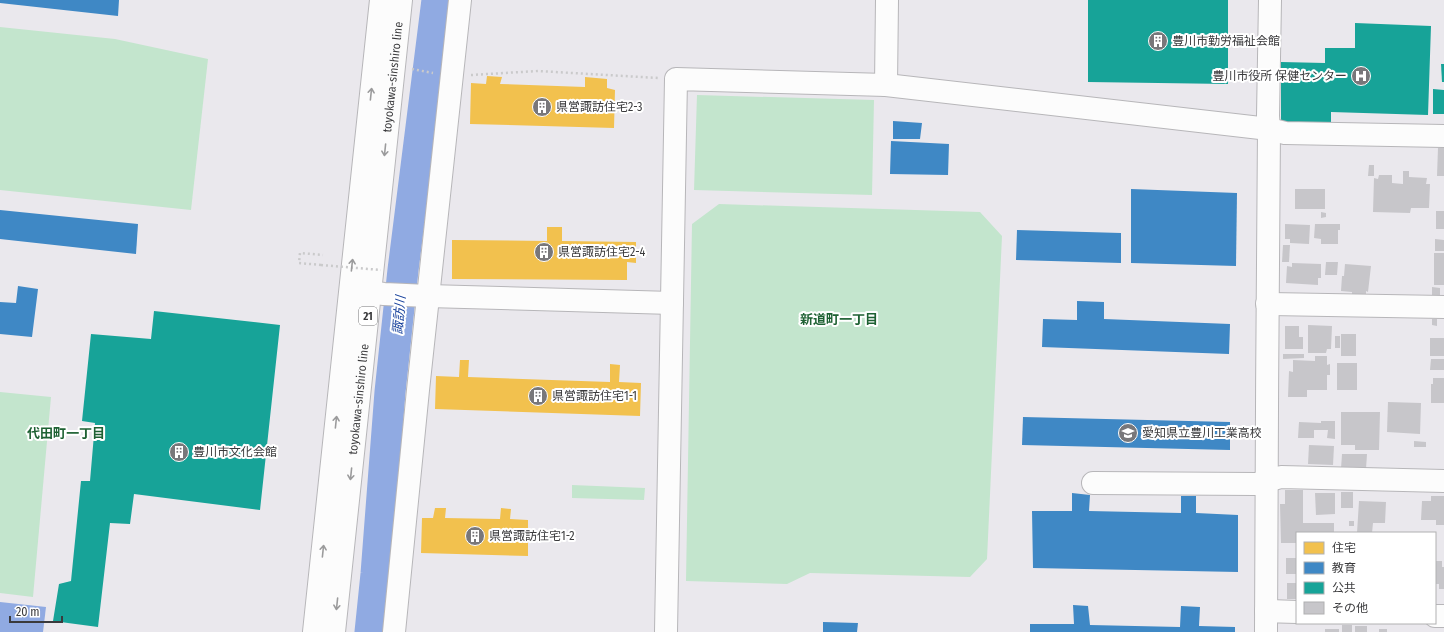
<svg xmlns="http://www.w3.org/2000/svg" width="1444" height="632" font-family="'Fira Sans Condensed','Noto Sans JP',sans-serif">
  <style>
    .green { fill: #c3e5cd }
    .water { fill: #90aae2 }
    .homes { fill: #f2c14e }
    .schools { fill: #3f88c5 }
    .public { fill: #17a398 }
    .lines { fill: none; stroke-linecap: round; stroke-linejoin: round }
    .river { stroke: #90aae2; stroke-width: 31 }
    .building { fill: #c7c6ca }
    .minor-casing { stroke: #b7b6b9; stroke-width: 24 }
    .major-casing { stroke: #b7b6b9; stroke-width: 24 }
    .path { stroke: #cacacb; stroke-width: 2.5; stroke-dasharray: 2 3; stroke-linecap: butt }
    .minor { stroke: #fcfcfc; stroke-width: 22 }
    .major { stroke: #fcfcfc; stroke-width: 22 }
    .path-bridge { stroke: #cacacb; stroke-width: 2.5; stroke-dasharray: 2 3; stroke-linecap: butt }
    .oneway { stroke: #9b9b9c }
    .labels { text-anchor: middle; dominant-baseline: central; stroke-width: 4; stroke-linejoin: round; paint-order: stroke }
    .shield { fill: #fff; stroke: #757576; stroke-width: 1 }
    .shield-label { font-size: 11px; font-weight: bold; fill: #3a3a3c }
    .poi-label { font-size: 12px; fill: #3a3a3c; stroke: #fff; text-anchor: start }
    .street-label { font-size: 12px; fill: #3a3a3c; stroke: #fff }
    .water-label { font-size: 13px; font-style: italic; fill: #1b449d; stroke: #fff }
    .neighbourhood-label { font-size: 13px; font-weight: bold; fill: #1e6133; stroke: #fff }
  </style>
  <rect width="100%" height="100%" fill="#eae8ed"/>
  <g class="green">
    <path d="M0 27 115 39 208 59 191 210 0 190Z"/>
    <path d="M697 95 874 100 872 195 694 190Z"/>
    <path d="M719 204 980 212 1002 236 987 559 970 577 810 573 787 584 686 581 692 224Z"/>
    <path d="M0 392 51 397 33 597 0 593Z"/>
    <path d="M572 485 645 488 644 500 572 498Z"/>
  </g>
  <path class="water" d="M0 602 46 607 43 632H0Z"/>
  <g class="homes">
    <path d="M487 76 502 77 500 84 585 87V77L607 79V88L615 90 614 128 470 124 471 83 486 84Z"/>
    <path d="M547 227H562V241L636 242V263L627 262V280L452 279V240L547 241Z"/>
    <path d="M460 360H469L468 377 610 382V364L620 365 619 382 641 383 640 416 435 409 436 376 459 377Z"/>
    <path d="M435 508H446L445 518 500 519 501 508 511 509 510 519 528 520V556L421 553 422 518H433Z"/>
  </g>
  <g class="schools">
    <path d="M0 0H119L118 16 0 3Z"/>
    <path d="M893 121 922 123 920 139H893Z"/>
    <path d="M891 141 949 144 948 175 890 174Z"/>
    <path d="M1131 189 1237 193 1236 266 1131 263Z"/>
    <path d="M0 210 138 224 136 254 0 239Z"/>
    <path d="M1017 230 1121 233V263L1016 260Z"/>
    <path d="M18 286 38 289 32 337 0 334V302L16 303Z"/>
    <path d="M1077 301 1104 302V319L1230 324 1229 354 1042 347 1043 319 1077 320Z"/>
    <path d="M1023 417 1230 422V450L1022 445Z"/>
    <path d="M1072 493 1090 495 1089 511 1181 513V496H1196V513L1238 515V572L1033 568 1032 511H1072Z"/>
    <path d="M1073 605 1088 606 1090 625 1180 627 1181 606 1200 607 1199 626 1235 627V632H1030V624H1074Z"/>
    <path d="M823 622 858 623 857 632H823Z"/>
  </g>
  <g class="public">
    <path d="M1088 0H1228V84L1088 82Z"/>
    <path d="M1355 23 1431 26 1428 115 1331 112V126H1281V62L1325 63V48H1355Z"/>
    <path d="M1441 64H1444V82H1442Z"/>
    <path d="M1433 89 1444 90V114H1433Z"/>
    <path d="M154 311 280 325 260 510 134 494 130 524 110 523 98 627 53 621 59 584 71 581 81 481H90L95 423 82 421 91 334 151 339Z"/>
  </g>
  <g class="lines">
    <path class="river" d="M370 632 376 574 390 392 403 270 437 0"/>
  </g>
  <g class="building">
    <path d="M1438 148H1444V176H1437Z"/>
    <path d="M1369 165H1374V176H1368Z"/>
    <path d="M1403 171H1409V177L1427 178 1426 184H1430L1429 208H1411L1410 213 1373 212 1374 178 1378 179 1379 175H1392V183L1403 184Z"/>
    <rect x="1295" y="189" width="30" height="20"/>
    <rect x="1436" y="211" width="8" height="18"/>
    <path d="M1321 212 1326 213V217L1321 218Z"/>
    <path d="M1285 224 1310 225 1309 244 1290 243V239H1285Z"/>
    <path d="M1315 224H1340V230H1338V244H1321V239L1314 238Z"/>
    <path d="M1435 239 1444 240V251H1435Z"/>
    <path d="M1283 245H1290L1289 262H1282Z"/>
    <rect x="1434" y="253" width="10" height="32"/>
    <path d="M1326 262H1338L1337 275H1325Z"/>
    <path d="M1292 263 1321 264V278H1318V285L1286 283 1287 266 1292 267Z"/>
    <path d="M1345 264 1371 266 1368 292 1366 291V295L1352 294V292L1341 291 1342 276H1344Z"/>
    <path d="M1432 287 1440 288V298H1432Z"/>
    <path d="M1432 319H1437V326L1432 325Z"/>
    <path d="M1308 325 1332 326 1331 349H1327L1326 353H1308Z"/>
    <path d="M1285 326H1299V337H1303V349H1285Z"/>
    <rect x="1341" y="334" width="15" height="22"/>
    <rect x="1335" y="336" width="5" height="12"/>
    <rect x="1430" y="338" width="14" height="18"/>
    <path d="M1283 354H1304V358L1283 359Z"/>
    <path d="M1315 356H1327V365L1330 364V375H1327V390H1307V397H1288L1289 371 1293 372V360L1315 361Z"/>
    <path d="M1431 359H1444V370H1430Z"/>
    <rect x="1337" y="363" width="20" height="27"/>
    <path d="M1433 378H1444V403H1431V384H1433Z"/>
    <path d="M1388 402 1421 403 1420 434 1387 432Z"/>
    <path d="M1341 412H1380L1379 450H1355V445H1341Z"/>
    <path d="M1321 421H1335V439L1327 438 1328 430H1314V438H1298L1299 422 1321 423Z"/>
    <path d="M1414 441 1426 442V447H1414Z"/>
    <path d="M1309 445 1334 446 1333 465 1308 464Z"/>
    <path d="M1342 454H1367L1366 469H1341Z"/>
    <path d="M1285 490H1303V523H1334V533H1297L1296 543H1281L1280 504H1285Z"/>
    <rect x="1341" y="492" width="12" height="16"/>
    <path d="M1315 493H1335V514L1316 515Z"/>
    <path d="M1431 496H1444V525H1436V520H1421L1422 501H1431Z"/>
    <path d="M1359 501 1386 502 1385 523H1373L1372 533H1357Z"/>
    <rect x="1349" y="521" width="5" height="5"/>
    <rect x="1286" y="558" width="11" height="16"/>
    <path d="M1435 561H1442V567H1444V589H1439V584H1435Z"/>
    <rect x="1287" y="583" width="10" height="16"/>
    <rect x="1342" y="625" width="10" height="7"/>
    <rect x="1355" y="626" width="12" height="6"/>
    <rect x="1325" y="629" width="14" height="3"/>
    <rect x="1379" y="629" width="8" height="3"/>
  </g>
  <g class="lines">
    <defs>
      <g id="minor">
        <path d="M886 85 887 0"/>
        <path d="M351 290 384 294 428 296 672 303"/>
        <path d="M1267 304 1444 307"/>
        <path d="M1093 483 1256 484 1281 477 1444 481"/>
        <path d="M1266 611 1297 612"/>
        <path d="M1435 616H1444"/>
        <path d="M394 632 418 390 460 0"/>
        <path d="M666 632 676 79 886 85 1269 129 1285 133 1444 136"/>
        <path d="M1266 632C1267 464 1267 297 1269 129L1268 116 1270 0"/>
      </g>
      <g id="major">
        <path d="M314 632 381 0"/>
        <path id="s1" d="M334 632 401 0"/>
      </g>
    </defs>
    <use href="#minor" class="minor-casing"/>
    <use href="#major" class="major-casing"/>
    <g class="path">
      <path d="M412 69 433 73"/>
      <path d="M471 75 538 71 658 78"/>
      <path d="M321 265 299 263 300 253 323 255"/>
    </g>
    <use href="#minor" class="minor"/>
    <use href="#major" class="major"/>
    <path class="path-bridge" d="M321 265 381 270"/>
  </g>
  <defs><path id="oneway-shaft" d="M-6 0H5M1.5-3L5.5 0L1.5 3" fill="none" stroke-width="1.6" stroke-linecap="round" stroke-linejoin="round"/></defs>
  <g class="oneway">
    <use href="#oneway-shaft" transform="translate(371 94) rotate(-84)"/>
    <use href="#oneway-shaft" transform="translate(385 150) rotate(96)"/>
    <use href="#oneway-shaft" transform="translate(352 265) rotate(-84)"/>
    <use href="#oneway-shaft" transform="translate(336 422) rotate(-84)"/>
    <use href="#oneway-shaft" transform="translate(351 474) rotate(96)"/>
    <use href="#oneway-shaft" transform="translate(323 551) rotate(-84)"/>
    <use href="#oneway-shaft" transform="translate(337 604) rotate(96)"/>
  </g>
  <defs>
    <symbol id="building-disc" viewBox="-11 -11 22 22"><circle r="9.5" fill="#78777a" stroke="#fff"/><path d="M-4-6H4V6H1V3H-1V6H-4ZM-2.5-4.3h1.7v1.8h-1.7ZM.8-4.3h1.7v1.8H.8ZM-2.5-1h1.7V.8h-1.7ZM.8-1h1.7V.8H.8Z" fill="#fff"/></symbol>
    <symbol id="hospital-disc" viewBox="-11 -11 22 22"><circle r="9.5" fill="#78777a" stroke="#fff"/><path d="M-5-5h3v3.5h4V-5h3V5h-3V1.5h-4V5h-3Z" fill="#fff"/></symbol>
    <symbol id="school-disc" viewBox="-11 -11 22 22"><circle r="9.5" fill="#78777a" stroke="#fff"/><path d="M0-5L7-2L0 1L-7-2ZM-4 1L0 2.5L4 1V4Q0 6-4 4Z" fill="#fff"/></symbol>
  </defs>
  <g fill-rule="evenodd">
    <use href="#building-disc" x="1147" y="30" width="22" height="22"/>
    <use href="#hospital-disc" x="1350" y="65" width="22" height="22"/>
    <use href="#building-disc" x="531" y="96" width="22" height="22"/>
    <use href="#building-disc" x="533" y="241" width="22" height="22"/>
    <use href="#building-disc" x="527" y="385" width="22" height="22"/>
    <use href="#school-disc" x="1117" y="422" width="22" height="22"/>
    <use href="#building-disc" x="168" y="441" width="22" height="22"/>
    <use href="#building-disc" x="464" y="525" width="22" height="22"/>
  </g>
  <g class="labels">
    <rect class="shield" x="359" y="307" width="18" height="18" rx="3"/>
    <g class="shield-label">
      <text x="368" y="316">21</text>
    </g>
    <g class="poi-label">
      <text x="1172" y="41">豊川市勤労福祉会館</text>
      <text x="1347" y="76" text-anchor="end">豊川市役所 保健センター</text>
      <text x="556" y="107">県営諏訪住宅2-3</text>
      <text x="558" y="252">県営諏訪住宅2-4</text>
      <text x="552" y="396">県営諏訪住宅1-1</text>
      <text x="1142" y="433">愛知県立豊川工業高校</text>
      <text x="193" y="452">豊川市文化会館</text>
      <text x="489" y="536">県営諏訪住宅1-2</text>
    </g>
    <g class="street-label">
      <text stroke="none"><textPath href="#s1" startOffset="558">toyokawa-sinshiro line</textPath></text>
      <text stroke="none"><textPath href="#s1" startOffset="234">toyokawa-sinshiro line</textPath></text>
    </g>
    <g class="water-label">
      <text transform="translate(399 315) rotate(-85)">諏訪川</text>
    </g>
    <g class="neighbourhood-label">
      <text x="839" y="319">新道町一丁目</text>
      <text x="66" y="433">代田町一丁目</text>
    </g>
  </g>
  <rect x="1296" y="532" width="140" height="92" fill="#ffffff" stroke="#b0b0b1"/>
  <rect x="1304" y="542" width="20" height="12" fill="#f2c14e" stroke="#b0b0b1"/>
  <text x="1332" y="552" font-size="12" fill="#3a3a3c">住宅</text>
  <rect x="1304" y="562" width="20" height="12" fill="#3f88c5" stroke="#b0b0b1"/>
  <text x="1332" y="572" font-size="12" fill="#3a3a3c">教育</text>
  <rect x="1304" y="582" width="20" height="12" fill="#17a398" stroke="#b0b0b1"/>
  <text x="1332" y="592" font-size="12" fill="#3a3a3c">公共</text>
  <rect x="1304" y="602" width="20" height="12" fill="#c7c6ca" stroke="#b0b0b1"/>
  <text x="1332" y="612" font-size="12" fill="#3a3a3c">その他</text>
  <path d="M10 616v6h52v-6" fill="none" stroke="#3a3a3c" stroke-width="2"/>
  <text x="16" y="616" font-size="12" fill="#3a3a3c" stroke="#ffffff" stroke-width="3" paint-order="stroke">20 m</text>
</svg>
